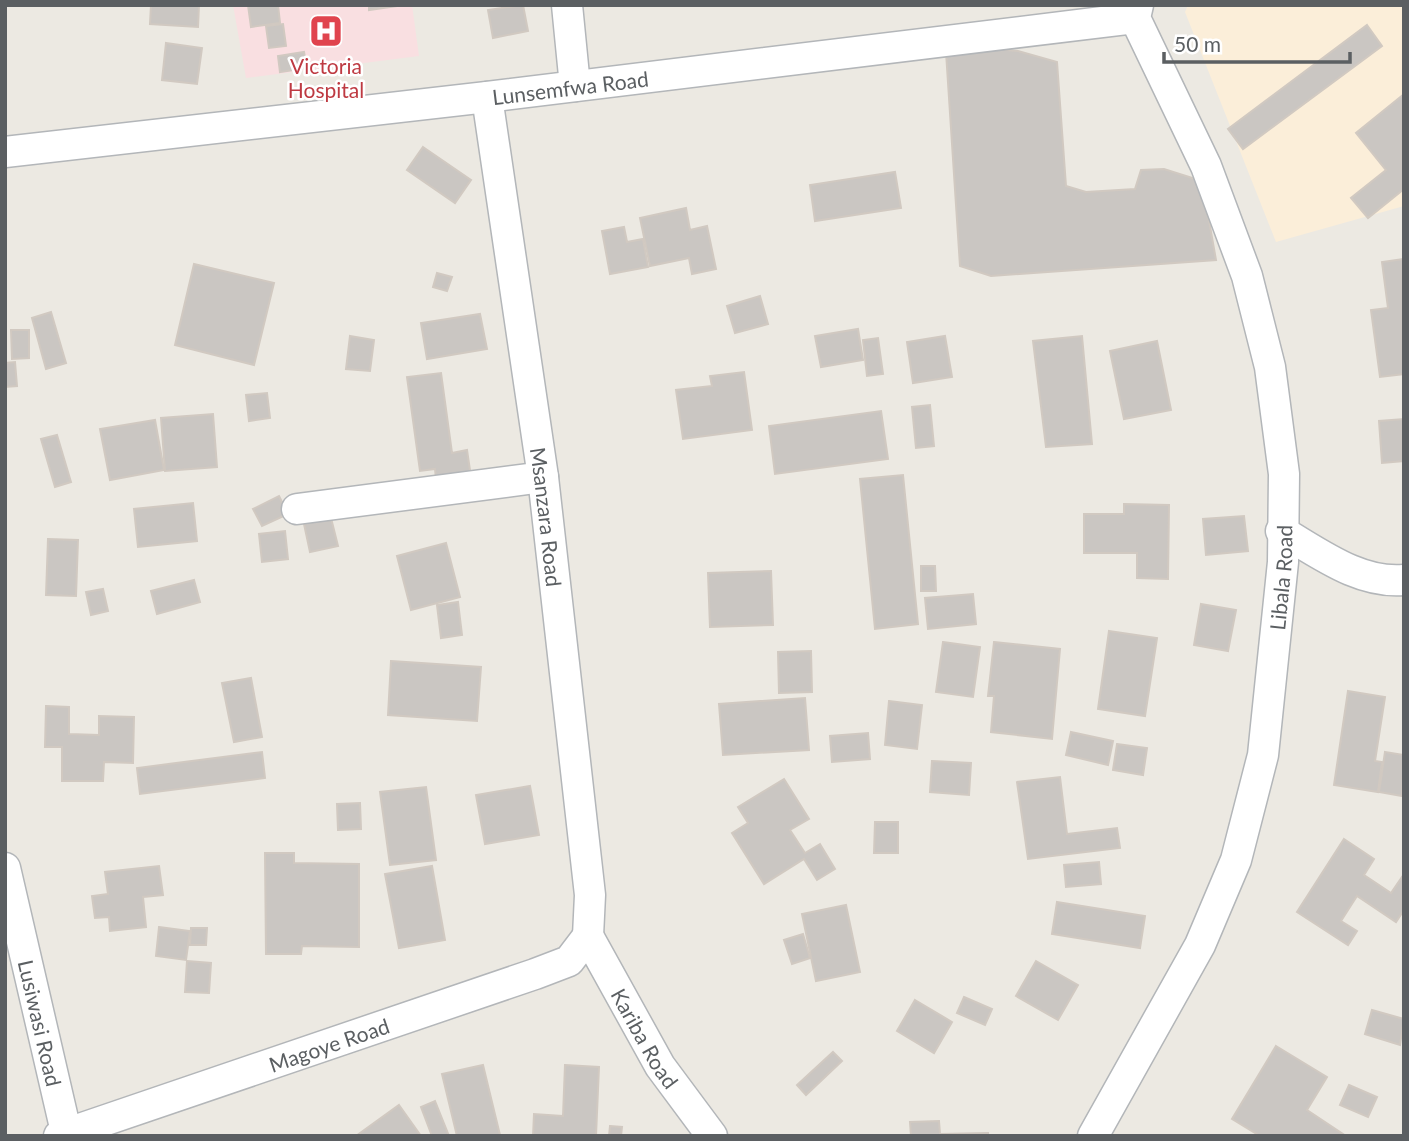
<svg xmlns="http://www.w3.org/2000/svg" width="1409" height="1141" font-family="Lato,sans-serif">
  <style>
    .commercial { fill: #fbeed9 }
    .medical { fill: #f9dfe1 }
    .building { fill: #cac6c2; stroke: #d1c9c1; stroke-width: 2 }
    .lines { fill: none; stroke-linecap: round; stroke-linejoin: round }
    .minor-casing { stroke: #b3b6b9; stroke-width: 33 }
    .minor { stroke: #fff; stroke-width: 30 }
    .labels { text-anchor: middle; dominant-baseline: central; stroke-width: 5; stroke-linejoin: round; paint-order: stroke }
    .health-label { font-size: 21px; fill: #be3a42; stroke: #fff }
    .street-label { font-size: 21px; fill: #5b5f62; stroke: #fff }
  </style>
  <rect width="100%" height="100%" fill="#ece9e2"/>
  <path class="commercial" d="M1188 5H1404V206L1276 242 1185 12Z"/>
  <path class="medical" d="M233 5H412L419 56 246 78Z"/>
  <g class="building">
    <path d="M151 5H199L198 27 150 24Z"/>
    <path d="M248 5H278L280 23 251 27Z"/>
    <path d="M369 5H404L369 10Z"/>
    <path d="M523 5 528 31 493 38 488 10Z"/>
    <path d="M283 24 286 46 269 48 266 26Z"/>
    <path d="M1367 25 1382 46 1243 149 1228 129Z"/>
    <path d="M166 43 202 48 197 84 162 80Z"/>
    <path d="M995 49 1018 51 1057 62 1066 186 1086 192 1135 189 1141 170 1164 169 1202 181 1216 260 991 276 960 266 946 52Z"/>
    <path d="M304 52 307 68 280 72 278 56Z"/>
    <path d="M1404 94V189L1368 218 1351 198 1386 170 1356 133Z"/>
    <path d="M423 147 471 180 455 203 407 170Z"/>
    <path d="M895 172 901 208 815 221 810 185Z"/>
    <path d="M686 208 690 230 707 226 716 269 692 274 689 258 650 266 640 218Z"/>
    <path d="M624 227 627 242 643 239 648 267 610 274 602 231Z"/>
    <path d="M1404 259V374L1380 377 1371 310 1388 308 1382 262Z"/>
    <path d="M194 264 274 283 254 365 175 345Z"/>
    <path d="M437 273 452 277 447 291 433 287Z"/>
    <path d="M760 296 768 324 735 333 727 306Z"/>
    <path d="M51 312 66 363 46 369 32 318Z"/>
    <path d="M480 314 487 349 427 359 421 323Z"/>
    <path d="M858 329 863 360 821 367 815 336Z"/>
    <path d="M11 330H29V358L12 359Z"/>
    <path d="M350 336 374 340 370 371 346 369Z"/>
    <path d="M945 336 952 377 913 383 907 342Z"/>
    <path d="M1082 336 1092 444 1046 447 1033 341Z"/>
    <path d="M878 338 883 374 867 376 863 340Z"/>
    <path d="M1157 341 1171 410 1124 419 1110 351Z"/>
    <path d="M15 362 17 386 5 387V363Z"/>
    <path d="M744 372 752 430 683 439 676 390 712 386 710 376Z"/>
    <path d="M441 373 452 453 467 450 472 484 437 489 435 469 420 471 407 377Z"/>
    <path d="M267 393 270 418 249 421 246 395Z"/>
    <path d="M930 405 934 446 916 448 912 407Z"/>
    <path d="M881 411 888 459 775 474 769 426Z"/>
    <path d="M213 414 217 467 165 471 161 418Z"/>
    <path d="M1404 419V461L1382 463 1379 421Z"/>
    <path d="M155 420 164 470 110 480 100 429Z"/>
    <path d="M57 435 71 482 55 487 41 439Z"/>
    <path d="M903 475 918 624 875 629 860 479Z"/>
    <path d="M279 496 288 514 262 526 253 509Z"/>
    <path d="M193 503 197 541 138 547 134 509Z"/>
    <path d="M1124 504 1169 505 1168 579 1137 578V553H1084V514H1124Z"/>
    <path d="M1244 516 1248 551 1206 555 1203 519Z"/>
    <path d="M331 518 338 546 310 552 304 524Z"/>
    <path d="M285 531 288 559 262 562 259 534Z"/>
    <path d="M48 539 78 540 76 596 46 595Z"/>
    <path d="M446 543 460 597 411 610 397 556Z"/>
    <path d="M921 566H935L936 591H921Z"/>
    <path d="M771 571 773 625 710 627 708 573Z"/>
    <path d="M194 580 200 602 157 614 151 591Z"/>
    <path d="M103 589 108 611 91 615 86 592Z"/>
    <path d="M973 594 976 624 928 629 925 598Z"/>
    <path d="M458 602 462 635 441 638 437 605Z"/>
    <path d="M1201 604 1236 610 1228 651 1194 645Z"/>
    <path d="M1109 631 1157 638 1145 716 1098 709Z"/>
    <path d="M943 642 980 647 973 697 936 692Z"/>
    <path d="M994 642 1060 649 1052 739 991 732 994 696H988Z"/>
    <path d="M811 651 812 692 779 693 778 652Z"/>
    <path d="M391 661 481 667 477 721 388 715Z"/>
    <path d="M251 678 262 737 234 742 222 683Z"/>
    <path d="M1348 691 1385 697 1375 761 1382 762 1378 792 1334 785Z"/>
    <path d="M805 698 809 750 723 755 719 704Z"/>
    <path d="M889 701 922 705 917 749 885 745Z"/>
    <path d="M46 706 69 707V734L99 735V716L134 717 133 763 104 762 103 781H62V747H45Z"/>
    <path d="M1071 732 1113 741 1108 765 1066 755Z"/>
    <path d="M868 733 870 759 832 762 830 736Z"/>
    <path d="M1117 744 1147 748 1143 775 1113 770Z"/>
    <path d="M262 752 265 778 140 794 137 768Z"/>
    <path d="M1385 752 1404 755 1402 796 1379 792Z"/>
    <path d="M932 761 971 763 969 795 930 792Z"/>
    <path d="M1060 777 1067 834 1117 828 1120 848 1028 859 1017 782Z"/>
    <path d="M784 779 809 819 790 830 805 853 820 844 835 869 817 880 804 859 764 884 732 833 748 823 738 807Z"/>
    <path d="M530 786 539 835 485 844 476 795Z"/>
    <path d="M426 787 436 860 390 865 380 792Z"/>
    <path d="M360 803 361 829 338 830 337 804Z"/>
    <path d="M875 822H898V853H874Z"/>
    <path d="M1344 839 1374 859 1364 875 1391 893 1404 874V910L1396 922 1357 896 1341 921 1357 931 1348 945 1297 912Z"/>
    <path d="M265 853H294V863L359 864V947L302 946 301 954H266Z"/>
    <path d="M1099 862 1101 884 1066 887 1064 865Z"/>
    <path d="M159 866 163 895 143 897 146 927 110 931 109 917 95 918 92 896 108 894 105 872Z"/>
    <path d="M432 866 445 940 399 948 385 874Z"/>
    <path d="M1057 902 1145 916 1140 948 1052 934Z"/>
    <path d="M846 905 860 972 816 981 802 914Z"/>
    <path d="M159 927 190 931 186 960 156 956Z"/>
    <path d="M191 928H207L206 945H190Z"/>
    <path d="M803 934 810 958 792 964 784 940Z"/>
    <path d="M187 961 211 963 209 993 185 992Z"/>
    <path d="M1036 961 1078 985 1058 1020 1016 996Z"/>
    <path d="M964 997 992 1009 985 1025 957 1013Z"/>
    <path d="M915 1000 952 1022 934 1053 897 1031Z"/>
    <path d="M1372 1010 1404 1019 1400 1045 1365 1034Z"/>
    <path d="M1276 1046 1327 1077 1307 1110 1346 1136H1260L1232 1119Z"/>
    <path d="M833 1052 842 1061 806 1095 797 1085Z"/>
    <path d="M483 1065 500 1135 457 1136 442 1074Z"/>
    <path d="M565 1065 599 1067 596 1136H533L534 1114 563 1116Z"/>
    <path d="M1349 1085 1377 1097 1368 1117 1340 1105Z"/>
    <path d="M435 1101 449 1136H432L421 1107Z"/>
    <path d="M399 1105 421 1136H356Z"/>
    <path d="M939 1121 940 1134 988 1133V1136H911L910 1122Z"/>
    <path d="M610 1126 622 1127 621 1136H609Z"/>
  </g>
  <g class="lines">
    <defs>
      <g id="minor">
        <path d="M567 5 575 86"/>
        <path id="s1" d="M487 97 543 477 590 895 588 936"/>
        <path id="s2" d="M5 152 487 97 1135 18"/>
        <path d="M297 509 543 477"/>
        <path d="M1281 531C1319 553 1359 584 1404 580"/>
        <path id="s3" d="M5 868 67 1136"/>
        <path id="s4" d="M588 936 660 1066 712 1136"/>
        <path id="s5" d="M59 1136 535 974 569 961 588 936"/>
        <path id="s6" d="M1093 1136 1200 945 1236 860 1263 755 1283 562 1284 474 1270 367 1247 276 1206 166 1135 18 1138 5"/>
      </g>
    </defs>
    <use href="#minor" class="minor-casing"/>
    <use href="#minor" class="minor"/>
  </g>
  <defs>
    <symbol id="hospital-square" viewBox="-11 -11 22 22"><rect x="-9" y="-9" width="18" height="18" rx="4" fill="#e0444e" stroke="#fff"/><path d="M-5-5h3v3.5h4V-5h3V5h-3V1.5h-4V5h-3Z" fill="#fff"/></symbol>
  </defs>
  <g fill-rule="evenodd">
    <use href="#hospital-square" x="307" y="12" width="38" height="38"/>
  </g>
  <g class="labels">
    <g class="health-label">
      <text x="326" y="65">Victoria<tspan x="326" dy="24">Hospital</tspan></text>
    </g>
    <g class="street-label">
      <text stroke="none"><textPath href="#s2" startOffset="569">Lunsemfwa Road</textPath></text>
      <text stroke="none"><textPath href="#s1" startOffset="424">Msanzara Road</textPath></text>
      <text stroke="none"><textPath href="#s6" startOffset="598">Libala Road</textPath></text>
      <text stroke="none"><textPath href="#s3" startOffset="159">Lusiwasi Road</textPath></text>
      <text stroke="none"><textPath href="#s4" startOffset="117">Kariba Road</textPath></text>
      <text stroke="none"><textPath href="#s5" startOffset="285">Magoye Road</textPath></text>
    </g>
  </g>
  <rect width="1409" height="1141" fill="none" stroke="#5b5f62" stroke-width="14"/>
  <path d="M1164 52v10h186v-10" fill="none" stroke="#5b5f62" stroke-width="3.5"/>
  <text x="1174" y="52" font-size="21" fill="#5b5f62" stroke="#ffffff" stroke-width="5" paint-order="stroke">50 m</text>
</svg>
